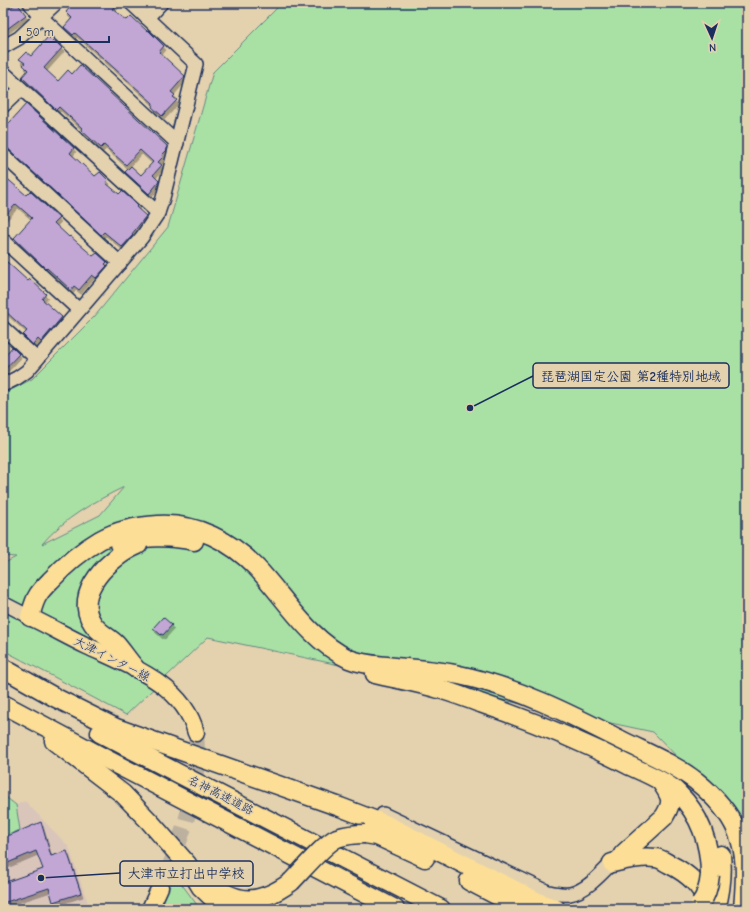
<svg xmlns="http://www.w3.org/2000/svg" width="750" height="912" font-family="'Comic Neue','Klee One',sans-serif">
  <style>
    .built { fill: #dac5ba }
    .green { fill: #a9e1a5; stroke: #628882; fill-rule: evenodd }
    .building { fill: #c2a7d4; stroke: #1b2f5e; filter: url(#shadow) }
    .lines { fill: none; stroke-linecap: round; stroke-linejoin: round }
    .major-tunnel { stroke: #bcb19f; stroke-width: 16; stroke-dasharray: 16 8; stroke-linecap: butt }
    .minor-casing { stroke: #1b2f5e; stroke-width: 16 }
    .major-casing { stroke: #1b2f5e; stroke-width: 19 }
    .highway-casing { stroke: #1b2f5e; stroke-width: 21 }
    .minor { stroke: #e4d2af; stroke-width: 13 }
    .major { stroke: #fcde96; stroke-width: 16 }
    .highway { stroke: #fcde96; stroke-width: 18 }
    .highway-bridge-casing { stroke: #1b2f5e; stroke-width: 21; stroke-linecap: butt }
    .highway-bridge { stroke: #fcde96; stroke-width: 18 }
    .labels { text-anchor: middle; dominant-baseline: central; stroke-width: 3; stroke-linejoin: round; paint-order: stroke }
    .street-label { font-size: 12px; fill: #1b2f5e; stroke: #e4d2af }
    .leader { fill: none; stroke: #1b2f5e; stroke-width: 1.5 }
    .callout-dot { fill: #1b2f5e; stroke: #e4d2af; stroke-width: 1.5 }
    .callout { fill: #e4d2af; stroke: #1b2f5e; stroke-width: 1.5 }
    .callout-label { font-size: 13px; text-anchor: middle; font-weight: bold; fill: #1b2f5e }
  </style>
  <defs>
    <filter id="shadow"><feDropShadow dx="2" dy="4" stdDeviation="0" flood-color="#0004"/></filter>
  </defs>
  <rect width="100%" height="100%" fill="#e4d2af"/>
  <filter id="ink" filterUnits="userSpaceOnUse"><feTurbulence type="fractalNoise" baseFrequency=".025" numOctaves="2"/><feDisplacementMap in="SourceGraphic" scale="8" xChannelSelector="R" yChannelSelector="G"/><feConvolveMatrix kernelMatrix="1 2 1 2 8 2 1 2 1" color-interpolation-filters="sRGB"/></filter>
  <g filter="url(#ink)">
    <path class="built" d="M3 795 16 805 25 801 69 847 90 909H3Z"/>
    <g class="green">
      <path d="M273 3H747V829L653 732 208 637 126 715 3 650V564L16 557 3 556V394L32 379 95 316 168 227 213 72 277 8ZM124 487 100 515 42 544C63 519 95 501 124 487Z"/>
      <path d="M3 795 16 805 20 830 3 837Z"/>
      <path d="M175 875 200 909H164L163 901Z"/>
    </g>
    <g class="building">
      <path d="M3 3H5L9 9 17 3 26 15 3 32Z"/>
      <path d="M74 3H118L112 9 127 20 131 16 147 31 148 30 164 46 159 52 185 76 171 92 175 95 173 97 177 100 162 116 152 107 153 103 75 33 73 35 65 28 64 27 72 18 66 12Z"/>
      <path d="M48 37 53 42 55 41 62 48 44 68 58 81 68 70 72 74 80 65 167 146V150L162 155 163 157 158 162 162 165 153 175 159 181 158 183 149 194 125 172 131 166 141 175 153 162 140 150 126 165 104 145 101 148 81 130 82 128 59 107 56 110 22 77 28 70 23 65 25 63 19 59 26 52 31 56Z"/>
      <path d="M26 104 74 148 70 153 95 176 100 172 108 180 106 183 119 194 122 191 138 205 136 207 146 216 132 234 133 235 122 247 104 232 101 235 3 144V130Z"/>
      <path d="M3 175 26 195 30 191 59 218 54 223 69 237 70 236 93 256 97 253 107 262 105 264 107 266 96 278 92 275 79 290 74 286 71 290 47 268 46 269 14 238 32 218 16 204 3 218Z"/>
      <path d="M7 262 28 281 30 279 46 294 42 299 62 317 41 342 38 339 33 345 23 335 27 331 3 309V267Z"/>
      <path d="M12 347 19 354 3 371V358Z"/>
      <path d="M163 617 172 625 163 635 161 634V635L153 628Z"/>
      <path d="M41 822 51 856 67 851 81 893 53 902 49 888 3 903V883L43 869 36 851 3 865V838Z"/>
    </g>
    <g class="lines">
      <path class="major-tunnel" d="M160 887 175 854 186 821 194 790 198 765 196 733"/>
      <defs>
        <g id="minor">
          <path d="M30 3 41 17 177 143"/>
          <path d="M147 18 161 3"/>
          <path d="M3 47 19 38 56 3"/>
          <path d="M3 72 158 213"/>
          <path d="M3 106 21 89"/>
          <path d="M3 155 120 263"/>
          <path d="M3 240 79 310"/>
          <path d="M3 328 37 359"/>
          <path d="M3 385 17 378 27 371 142 237 158 213 163 198 196 64 131 3"/>
          <path d="M3 603 30 617"/>
          <path d="M383 814 548 892C555 893 563 895 570 894 589 890 604 870 618 857"/>
        </g>
        <g id="major">
          <path d="M30 617C49 626 68 637 87 646 128 665 184 684 196 733"/>
          <path d="M150 909 160 887"/>
        </g>
        <g id="highway">
          <path d="M119 544C141 535 172 536 194 541"/>
          <path d="M30 617C32 610 34 601 38 595 41 590 46 585 50 581 65 565 81 551 100 540 118 530 138 526 158 525 196 523 231 541 257 568 287 600 308 639 349 659 363 665 379 665 395 667 416 669 438 670 459 675 517 687 570 714 623 741 647 753 674 764 696 781 712 794 729 812 737 831 748 856 745 883 743 909"/>
          <path d="M3 668 56 698 116 728 340 807 387 825 540 903 556 909"/>
          <path d="M135 668C128 660 123 652 116 644 109 637 99 633 93 624 71 593 111 556 138 545"/>
          <path d="M375 674C396 679 418 683 439 689 454 693 468 699 483 704 532 721 581 741 628 765 643 772 666 781 678 793 700 815 710 843 710 875"/>
          <path d="M3 704 106 759 395 909"/>
          <path d="M100 733 441 909"/>
          <path d="M54 741 123 794 150 822 187 864 201 887 224 909"/>
          <path d="M365 834 377 836 425 858"/>
          <path d="M623 854 664 817C674 801 671 797 661 782"/>
          <path d="M612 863C626 860 641 856 655 858 660 858 665 862 669 864 693 876 699 886 712 907"/>
          <path d="M206 880C237 906 259 905 291 882"/>
          <path d="M469 881 523 909"/>
          <path d="M716 909C721 891 723 874 721 855"/>
        </g>
      </defs>
      <use href="#minor" class="minor-casing"/>
      <use href="#major" class="major-casing"/>
      <use href="#highway" class="highway-casing"/>
      <use href="#minor" class="minor"/>
      <use href="#major" class="major"/>
      <use href="#highway" class="highway"/>
      <defs>
        <g id="highway-bridge">
          <path d="M291 882C301 872 324 844 337 838 346 835 355 834 365 834"/>
          <path d="M700 904C707 895 709 886 710 875"/>
        </g>
      </defs>
      <use href="#highway-bridge" class="highway-bridge-casing"/>
      <use href="#highway-bridge" class="highway-bridge"/>
    </g>
  </g>
  <g class="labels">
    <g class="street-label">
      <text transform="translate(112 659) rotate(27)">大津インター線</text>
      <text transform="translate(221 795) rotate(27)">名神高速道路</text>
    </g>
  </g>
  <path class="leader" d="M470 408L533 376M41 878L120 873"/>
  <g class="callout-dot">
    <circle cx="470" cy="408" r="4"/>
    <circle cx="41" cy="878" r="4"/>
  </g>
  <g class="callout">
    <rect x="533" y="363" width="196" height="25" rx="4"/>
    <rect x="120" y="861" width="133" height="25" rx="4"/>
  </g>
  <g class="callout-label">
    <text x="631" y="381">琵琶湖国定公園 第2種特別地域</text>
    <text x="186" y="878">大津市立打出中学校</text>
  </g>
  <rect width="750" height="912" fill="none" stroke="#e4d2af" stroke-width="16"/>
  <rect x="8" y="8" width="734" height="896" fill="none" stroke="#1b2f5e" stroke-width="1.5" filter="url(#ink)"/>
  <g transform="translate(712 38) rotate(177)" stroke="#e4d2af" stroke-width="3" paint-order="stroke">
  <path d="M0-3L7 15L0 10L-7 15Z" fill="#1b2f5e"/>
  <text y="-6" font-size="11" font-weight="bold" text-anchor="middle" fill="#1b2f5e">N</text>
  </g>
  <path d="M20 36v6h89v-6" fill="none" stroke="#1b2f5e" stroke-width="2"/>
  <text x="26" y="36" font-size="12" fill="#1b2f5e" stroke="#e4d2af" stroke-width="3" paint-order="stroke">50 m</text>
</svg>
